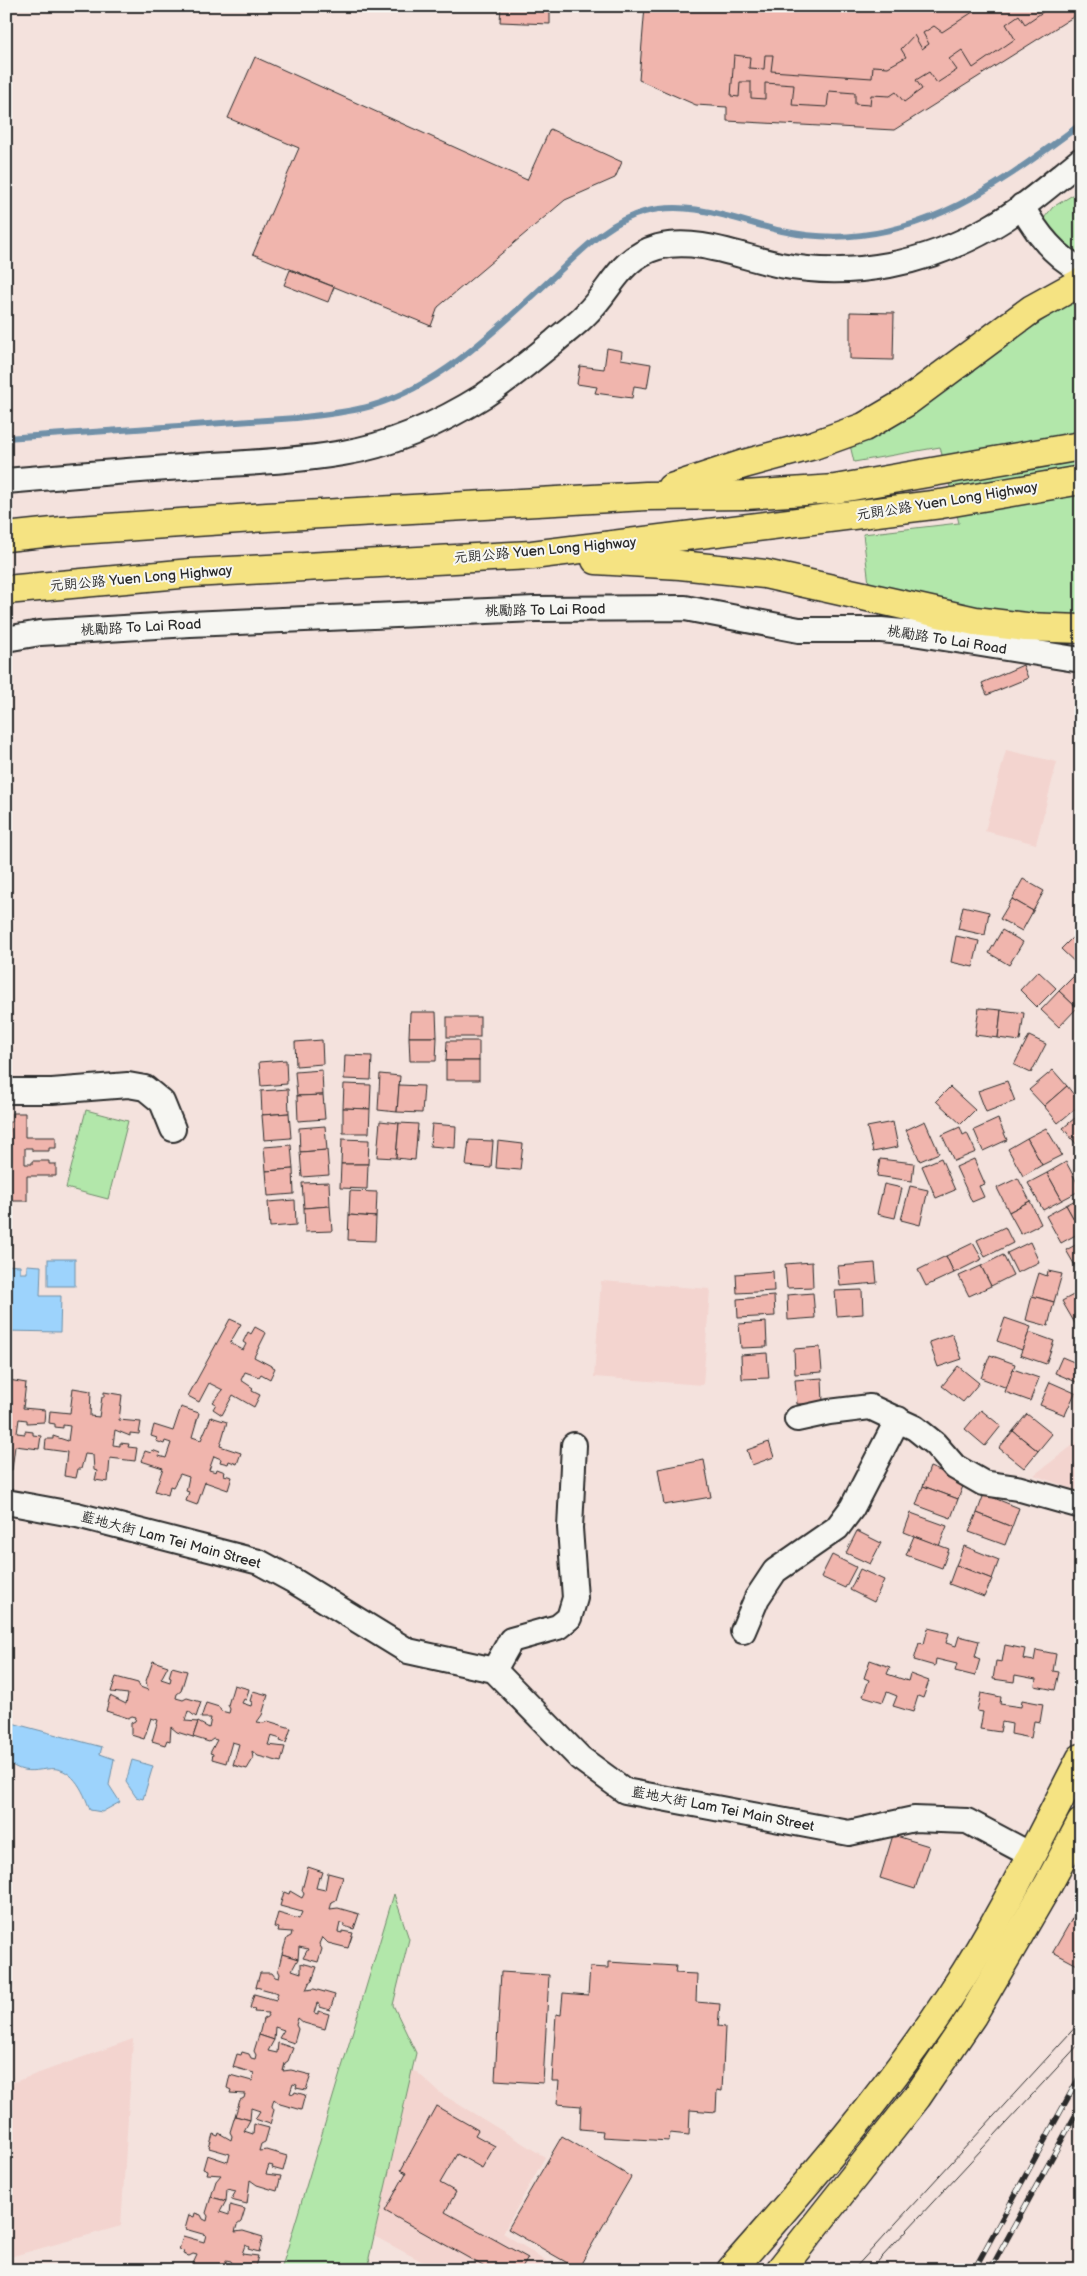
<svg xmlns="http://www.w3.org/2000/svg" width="1087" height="2276" font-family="'Balsamiq Sans','LXGW WenKai TC',sans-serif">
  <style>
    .built { fill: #f3d4cf }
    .green { fill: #b2e7aa; stroke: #6e896a }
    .water { fill: #9dd3fc; stroke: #6f90a8 }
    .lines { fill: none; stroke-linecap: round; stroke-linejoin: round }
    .stream { stroke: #6f90a8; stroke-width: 6 }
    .building { fill: #f0b5ad; stroke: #2b2b2b }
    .minor-casing { stroke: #2b2b2b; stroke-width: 28 }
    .primary-casing { stroke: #2b2b2b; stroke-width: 31 }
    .motorway-casing { stroke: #2b2b2b; stroke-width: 31 }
    .minor { stroke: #f6f6f2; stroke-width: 24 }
    .primary { stroke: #f5e382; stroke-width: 28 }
    .motorway { stroke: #f5e382; stroke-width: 28 }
    .tram { stroke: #2b2b2b; stroke-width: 1 }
    .rail-casing { stroke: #2b2b2b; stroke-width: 5.5 }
    .rail { stroke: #f6f6f2; stroke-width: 4; stroke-dasharray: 11; stroke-linecap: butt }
    .labels { text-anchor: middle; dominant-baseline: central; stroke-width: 4; stroke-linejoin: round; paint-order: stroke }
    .street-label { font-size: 14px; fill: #2b2b2b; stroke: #f6f6f2 }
  </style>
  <rect width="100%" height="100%" fill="#f4e2dd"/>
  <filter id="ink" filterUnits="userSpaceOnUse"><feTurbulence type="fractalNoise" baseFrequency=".02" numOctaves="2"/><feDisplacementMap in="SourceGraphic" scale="10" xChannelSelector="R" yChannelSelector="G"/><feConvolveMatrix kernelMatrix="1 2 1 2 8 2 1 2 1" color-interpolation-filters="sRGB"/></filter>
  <g filter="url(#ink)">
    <g class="built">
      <path d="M1006 750 1057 762 1036 844 985 831Z"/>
      <path d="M601 1281 710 1289 703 1385 594 1377Z"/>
      <path d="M1081 1439V1492L1034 1475Z"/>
      <path d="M133 2039 121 2226 6 2258V2085Z"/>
      <path d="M412 2071 417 2072 440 2093 545 2157 503 2233 553 2265 551 2270H438L374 2236Z"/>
    </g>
    <g class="green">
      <path d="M1081 190V257L1048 232 1044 218 1053 207Z"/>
      <path d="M1081 299V618L959 606 869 584 863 534 959 523 940 447 854 462 850 445 1067 305Z"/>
      <path d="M86 1110 128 1121 108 1199 66 1188Z"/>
      <path d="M394 1894 409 1939 393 2005 416 2053 369 2258 372 2270H281Z"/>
    </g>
    <g class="water">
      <rect x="48" y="1259" width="27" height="27"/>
      <path d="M6 1265 20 1266V1273H27V1265L41 1266 40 1296H61L60 1332 6 1331Z"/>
      <path d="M12 1723 102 1747 100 1754 114 1759 109 1785 120 1802 102 1812 90 1810C83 1790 72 1765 47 1769 31 1771 24 1773 10 1764L6 1743Z"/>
      <path d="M132 1760 153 1766 143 1799 136 1797 126 1782Z"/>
    </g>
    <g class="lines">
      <path class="stream" d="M6 438 296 418C321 415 346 413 371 406 442 385 498 328 551 279 579 254 606 222 644 212 692 199 736 221 782 231 901 257 991 191 1081 124"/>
    </g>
    <g class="building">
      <path d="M501 6H538V10H550V24L500 22Z"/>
      <path d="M645 6H1081V12L894 130 727 121V107L696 105 639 80Z"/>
      <path d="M982 6H1041L1044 11 1025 24 1019 15 1006 24 1015 39 973 68 962 50 949 59 957 70 937 83 929 72 916 80 922 89 904 102 896 92 890 96 871 95 870 105 855 104V93L829 91 827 107 792 105 794 85 765 83V99L751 98V82H740L739 97 731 96 734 55 750 57 749 68 764 69 765 55H773L771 71 872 78 873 66 888 67 906 57 901 49 914 35 922 49 929 44 923 33 934 26 942 32Z"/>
      <path d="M255 57 527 180 550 129 622 162 615 178 565 200 438 307 431 326 253 254 299 148 228 118Z"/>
      <path d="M290 270 334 287 328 302 284 285Z"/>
      <path d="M850 312 894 313 893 360 850 359Z"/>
      <path d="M607 348 622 351 621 359 651 364 647 388 634 386 632 398 595 393 597 387 577 384 580 366 604 369Z"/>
      <path d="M1023 665 1028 678 987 695 982 683Z"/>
      <path d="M1023 879 1044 891 1033 911 1012 899Z"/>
      <path d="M1012 899 1033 911 1022 931 1000 919Z"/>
      <path d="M963 906 989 912 985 935 958 929Z"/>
      <path d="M1002 930 1023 942 1009 965 989 953Z"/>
      <path d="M1077 933 1081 937V968L1061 949Z"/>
      <path d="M956 936 979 941 973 967 951 962Z"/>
      <path d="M1038 971 1056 988 1037 1007 1020 990Z"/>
      <path d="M1078 972 1081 975V1004L1077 1008 1059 991Z"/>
      <path d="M1059 991 1077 1008 1059 1027 1041 1010Z"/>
      <path d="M979 1008 1001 1010 998 1038 975 1035Z"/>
      <path d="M1001 1010 1024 1013 1020 1041 998 1038Z"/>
      <path d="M410 1012H436L437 1037H409Z"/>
      <rect x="447" y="1017" width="33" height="20"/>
      <path d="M1029 1036 1046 1044 1031 1073 1014 1065Z"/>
      <path d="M409 1037H437L436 1061H410Z"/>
      <path d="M322 1040 323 1064 296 1066 295 1042Z"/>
      <path d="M447 1041H479V1061H446Z"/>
      <path d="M345 1055 372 1056 371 1080 344 1079Z"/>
      <path d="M286 1060 287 1084 261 1086 259 1062Z"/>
      <rect x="446" y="1061" width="33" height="19"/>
      <path d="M322 1070 323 1095 297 1096 295 1072Z"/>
      <path d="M1053 1070 1067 1086 1044 1106 1029 1090Z"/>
      <path d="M380 1074 400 1076 397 1112 378 1110Z"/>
      <path d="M1007 1081 1015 1101 986 1112 978 1091Z"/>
      <path d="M344 1084 371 1085 370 1109 343 1108Z"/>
      <path d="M399 1085 424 1086 422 1113 397 1112Z"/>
      <path d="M1067 1086 1081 1104 1058 1123 1044 1106Z"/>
      <path d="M950 1087 975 1110 961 1124 936 1101Z"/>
      <path d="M288 1089 289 1113 262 1115 261 1091Z"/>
      <path d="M323 1095 325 1119 298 1121 297 1096Z"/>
      <path d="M343 1108 370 1109 369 1133H343Z"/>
      <path d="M12 1113H25V1137H56V1148H49V1151H32V1148H25V1164H32V1161H49V1164H56V1176H27V1201H8V1197L6 1196V1137L7 1132H9V1122H12Z"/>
      <path d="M289 1113 291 1138 264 1140 262 1115Z"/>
      <path d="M1081 1113V1142L1077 1145 1063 1128Z"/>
      <path d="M998 1119 1007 1140 983 1151 974 1130Z"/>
      <path d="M380 1121 399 1123 396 1158 377 1157Z"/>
      <path d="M925 1121 939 1153 920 1161 906 1130Z"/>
      <path d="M893 1122 898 1147 873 1152 867 1127Z"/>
      <path d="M399 1123 418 1124 415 1160 396 1158Z"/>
      <path d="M432 1124 456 1126 455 1148 430 1146Z"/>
      <path d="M325 1126 327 1150 300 1152 299 1128Z"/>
      <path d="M960 1127 963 1135 967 1133 976 1152 954 1161 942 1135Z"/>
      <path d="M1046 1128 1062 1155 1042 1165 1027 1138Z"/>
      <path d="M1027 1138 1042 1165 1023 1176 1008 1149Z"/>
      <path d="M342 1139 369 1140 368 1164H341Z"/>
      <path d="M469 1140 493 1141 491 1168 466 1166Z"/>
      <path d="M498 1141 523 1144 520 1170 496 1168Z"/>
      <path d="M291 1145 293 1169 266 1171 264 1147Z"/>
      <path d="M327 1150 329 1175 302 1177 300 1152Z"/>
      <path d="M941 1158 955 1190 936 1198 922 1166Z"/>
      <path d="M880 1159 914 1163 912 1181 877 1176Z"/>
      <path d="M974 1159 985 1184 979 1186 984 1197 972 1202 956 1167Z"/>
      <path d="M1066 1162 1081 1190 1062 1200 1047 1173Z"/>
      <path d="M341 1164H368L367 1189 340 1188Z"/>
      <path d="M293 1169 294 1194 268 1196 266 1171Z"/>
      <path d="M1047 1173 1062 1200 1043 1210 1028 1183Z"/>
      <path d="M1018 1178 1030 1201 1009 1212 997 1188Z"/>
      <path d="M329 1182 330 1206 304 1208 302 1183Z"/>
      <path d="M884 1184 902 1188 895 1218 877 1214Z"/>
      <path d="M910 1186 928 1190 920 1225 901 1220Z"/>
      <path d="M350 1191 377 1192 376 1217 349 1215Z"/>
      <path d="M1081 1197V1232L1066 1205Z"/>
      <path d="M295 1200 296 1225 270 1227 268 1202Z"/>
      <path d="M1030 1201 1041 1224 1021 1234 1009 1212Z"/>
      <path d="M1066 1205 1081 1232 1061 1243 1046 1216Z"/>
      <path d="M330 1206 332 1231 305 1232 304 1208Z"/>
      <path d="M349 1215 376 1217 375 1241 348 1240Z"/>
      <path d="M1005 1227 1013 1243 985 1257 977 1240Z"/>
      <path d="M1030 1242 1039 1262 1017 1273 1007 1253Z"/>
      <path d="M1081 1242V1276L1066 1250Z"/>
      <path d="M973 1243 982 1259 954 1273 946 1256Z"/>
      <path d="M1003 1255 1013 1275 991 1286 981 1266Z"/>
      <path d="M946 1256 954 1273 926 1286 918 1270Z"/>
      <path d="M812 1262 813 1287 787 1288 785 1264Z"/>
      <path d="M875 1263 877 1283 840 1286 838 1266Z"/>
      <path d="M981 1266 991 1286 969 1296 959 1276Z"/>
      <path d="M773 1271 774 1291 737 1293 736 1274Z"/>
      <path d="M1048 1271 1062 1274 1054 1302 1032 1296 1039 1273 1047 1276Z"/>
      <path d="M862 1290 863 1314 837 1316 835 1291Z"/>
      <path d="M1081 1291V1316L1073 1320 1062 1301Z"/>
      <path d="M813 1293 815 1318 788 1320 787 1295Z"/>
      <path d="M774 1296 775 1316 738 1318 737 1299Z"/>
      <path d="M1032 1296 1054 1302 1048 1326 1026 1320Z"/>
      <path d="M1081 1316V1334L1073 1320Z"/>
      <path d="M1005 1318 1031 1327 1022 1350 997 1341Z"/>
      <path d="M230 1319 241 1324 230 1343 243 1350 246 1344 243 1342 248 1332 251 1334 255 1327 266 1333 254 1357 275 1368 270 1379 261 1374 259 1377 245 1372 241 1380 253 1388 252 1391 260 1395 254 1407 233 1395 222 1415 213 1409 216 1404 213 1402 223 1390 209 1383 199 1402 188 1396Z"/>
      <path d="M766 1322 767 1347 741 1348 739 1324Z"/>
      <path d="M1029 1332 1054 1341 1046 1364 1020 1355Z"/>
      <path d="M952 1334 962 1359 938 1367 929 1342Z"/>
      <path d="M820 1347 822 1372 795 1374 794 1349Z"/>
      <path d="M767 1353 769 1378 742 1379 741 1355Z"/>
      <path d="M990 1355 1015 1364 1007 1388 981 1378Z"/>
      <path d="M1062 1357 1081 1365V1384L1055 1373Z"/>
      <path d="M958 1366 979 1383 963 1402 942 1386Z"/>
      <path d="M1013 1369 1039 1378 1030 1401 1005 1392Z"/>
      <path d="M822 1378 823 1403 797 1404 795 1380Z"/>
      <path d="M9 1380 26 1383 23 1408 45 1410 44 1422 27 1423V1420L19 1419 17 1433 25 1434V1431L33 1432V1435L41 1436 39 1449 15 1446 12 1470 6 1469V1387Z"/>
      <path d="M1050 1382 1075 1393 1065 1415 1040 1405Z"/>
      <path d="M73 1388 91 1391 90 1416 99 1417 102 1397H104V1392L122 1395 119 1420 141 1422 139 1434 130 1433V1436L115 1430 113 1445 120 1446V1443L129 1444 128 1447 137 1448 135 1461 110 1458 108 1482 95 1480 97 1471 94 1470 93 1455 85 1454 81 1469H78L76 1478 64 1476 67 1452 45 1449 46 1439H53V1436L68 1441 70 1426 63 1425V1428L55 1427V1424L49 1423 50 1411 70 1413Z"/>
      <path d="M181 1407 199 1413 192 1437 201 1440 211 1417 227 1422 220 1446 241 1453 237 1464 229 1461 228 1464 220 1462 221 1459 214 1456 209 1470 216 1472 217 1469 225 1472 224 1475 232 1477 228 1490 205 1482 197 1505 186 1501 189 1492 186 1491 189 1477 180 1474 173 1487 170 1486 168 1495 155 1491 163 1468 141 1461 145 1451 151 1453 152 1450 160 1453 159 1456 166 1458 171 1443 165 1441 164 1444 156 1441 157 1438 151 1436 154 1425 173 1431Z"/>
      <path d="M981 1410 1001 1426 985 1446 965 1429Z"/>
      <path d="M1027 1414 1052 1434 1038 1451 1013 1431Z"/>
      <path d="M1013 1431 1038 1451 1024 1468 999 1448Z"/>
      <path d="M769 1442 774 1457 752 1465 747 1450Z"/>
      <path d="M704 1460 711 1497 664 1505 658 1469Z"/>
      <path d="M930 1467 965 1481 958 1499 923 1486Z"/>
      <path d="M923 1486 958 1499 951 1518 916 1505Z"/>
      <path d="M984 1494 1019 1508 1012 1527 977 1513Z"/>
      <path d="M911 1513 947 1526 939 1546 904 1532Z"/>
      <path d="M977 1513 1012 1527 1005 1545 969 1532Z"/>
      <path d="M857 1531 881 1543 870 1564 846 1553Z"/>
      <path d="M914 1536 949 1549 942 1568 906 1555Z"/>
      <path d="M964 1546 999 1560 992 1579 956 1565Z"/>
      <path d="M832 1555 856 1567 845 1588 821 1577Z"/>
      <path d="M956 1565 992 1579 984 1597 949 1584Z"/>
      <path d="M860 1569 884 1580 874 1602 850 1590Z"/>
      <path d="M928 1628 949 1633 946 1643 956 1646 959 1636 979 1641 975 1657 980 1659 975 1676 955 1671 957 1664 936 1659 935 1666 914 1660 919 1643 924 1644Z"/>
      <path d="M1005 1645 1025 1649 1023 1659 1034 1661 1036 1650 1056 1654 1053 1671 1059 1672 1055 1690 1035 1686 1036 1679 1015 1675 1014 1682 993 1679 996 1661 1002 1662Z"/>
      <path d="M870 1660 890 1667 887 1674 908 1681 910 1674 929 1681 923 1698 918 1696 913 1712 893 1706 897 1696 887 1692 883 1702 863 1696 869 1680 864 1678Z"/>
      <path d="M153 1661 168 1666 161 1679 170 1682 171 1678 169 1677 172 1667 187 1671 181 1691 177 1694 176 1698 183 1700 187 1698 201 1702 196 1717 188 1711 185 1721 198 1722 193 1737 177 1732 171 1727 170 1741 167 1740 165 1745 152 1741 158 1720 151 1718 144 1739 131 1735V1723L135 1721 136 1717 132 1716 128 1718 106 1711 110 1696 126 1704 128 1694 111 1692 116 1677 138 1683 140 1687 148 1690 146 1681Z"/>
      <path d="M234 1685 249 1689 246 1700 244 1699 242 1703 251 1706 252 1702 250 1701 253 1691 268 1695 262 1715 257 1722 264 1723 268 1721 291 1728 286 1743 280 1741 281 1739 271 1736 268 1745 285 1747 281 1762 258 1756 252 1751 253 1759 247 1769 233 1765 239 1744 232 1742 226 1763 212 1759 213 1754 210 1753 217 1740 213 1739 209 1742 193 1737 198 1722 209 1728 211 1718H201L206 1703 219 1707 221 1711 229 1713 230 1709 228 1705Z"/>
      <path d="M981 1693 1001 1697 1000 1704 1021 1707 1022 1700 1043 1704 1040 1722 1034 1721 1031 1738 1011 1734 1012 1724 1002 1722 1000 1732 980 1729 983 1712 977 1711Z"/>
      <path d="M893 1835 929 1846 915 1889 880 1878Z"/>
      <path d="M308 1867 323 1872 321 1878 319 1877 316 1888 325 1890 328 1873 343 1877 336 1900 332 1902 330 1909 338 1908 359 1914 354 1929 344 1926V1924L340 1923 338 1932 342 1933V1931L353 1933 348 1948 328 1943 322 1937 319 1944 322 1949 318 1962 303 1958 308 1949 299 1947 298 1959 282 1954 287 1938 291 1936 292 1932 278 1931 279 1928 274 1927 278 1913 299 1919 302 1912 280 1906 284 1892 289 1894 290 1891 302 1898 304 1894 302 1890Z"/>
      <path d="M1081 1903V1967L1053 1952Z"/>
      <path d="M282 1954 298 1959 292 1970 301 1973V1963L317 1967 312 1981 309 1983 306 1990 314 1989 335 1995 330 2010 320 2007V2004L317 2003 314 2013 318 2014V2011L329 2014 325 2029 304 2023 298 2018 296 2025 298 2029 294 2043 279 2038 284 2030 275 2027 274 2040 259 2035 263 2019 267 2017 269 2013 254 2012 255 2009 250 2008 254 1994 276 2000 278 1993 256 1987 260 1973H272L275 1977 279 1978 280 1974 278 1970Z"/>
      <path d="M608 1962 676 1966 675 1973 697 1974 696 2002 720 2004 718 2026 725 2027 722 2091 717 2090 716 2112 690 2110 689 2135 670 2133 669 2141 602 2137 603 2131 580 2129 581 2106 557 2104 559 2081H552L556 2014 561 2015 563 1993 588 1995 590 1967 608 1968Z"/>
      <path d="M501 1972 549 1975 543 2083 495 2080Z"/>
      <path d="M259 2035 274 2040 268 2051 277 2053 278 2043 293 2048 288 2061 285 2063 283 2071 291 2070 311 2075 306 2090 296 2088 297 2085 293 2084 290 2093 294 2094 295 2092 305 2095 301 2110 280 2104 274 2099 272 2106 274 2110 270 2124 255 2119 260 2111 251 2108 250 2120 235 2116 240 2100 244 2098 245 2094 230 2093 231 2090 227 2088 230 2075 252 2081 254 2073 233 2067 237 2054 241 2055 242 2052 249 2054 251 2058 255 2059 256 2055 254 2051Z"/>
      <path d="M436 2106 478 2130 475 2135 495 2146 482 2168 457 2154 440 2183 456 2192 445 2212 528 2258 521 2270H490L385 2211 406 2173 401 2170Z"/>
      <path d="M235 2116 250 2120 244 2131 253 2134 254 2124 269 2128 265 2142 261 2144 259 2151 267 2150 287 2156 283 2171 272 2168 273 2166 269 2165 266 2174 281 2176 277 2191 257 2185 250 2180 247 2204 231 2200 236 2191 227 2189 226 2201 211 2197 216 2181 221 2175 207 2174 208 2171 203 2169 207 2155 228 2162 230 2154 209 2148 213 2134 218 2136 219 2133 231 2140 232 2136 230 2132Z"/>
      <path d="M562 2136 631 2177 578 2269 508 2229Z"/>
      <path d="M211 2197 226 2201 220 2212 229 2215 230 2205 245 2209 241 2222 237 2225 235 2232 243 2231 263 2237 259 2252 248 2249 249 2247 245 2245 242 2254 258 2256 254 2270 233 2265 231 2261 226 2260V2270H190L197 2255 193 2254 189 2256 183 2254 184 2251 179 2250 183 2236 204 2242 206 2235 185 2229 189 2215 194 2217 195 2213 201 2215 203 2219 207 2221 208 2216 206 2213Z"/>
    </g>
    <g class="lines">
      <defs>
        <g id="minor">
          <path d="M1022 206C1036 233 1054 256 1081 270"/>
          <path d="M6 481C65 476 124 471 183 467 236 463 290 462 343 453 392 445 442 422 485 395 509 379 532 360 555 341 565 332 577 324 586 314 612 289 619 258 658 247 698 237 740 257 780 265 852 279 927 264 991 227 1023 209 1052 183 1081 160"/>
          <path d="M6 639 40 633 190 624 535 609 685 608 799 630H881L913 633 1081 660"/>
          <path d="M6 1091H52L128 1085 145 1088 162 1102 173 1129"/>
          <path d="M797 1419 829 1412 870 1407 915 1428 935 1444 955 1467 983 1483 1017 1488 1081 1506"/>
          <path d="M6 1502 77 1515 259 1562 294 1581 408 1651 494 1670 580 1758 625 1791 849 1833 914 1819 967 1821 1031 1855"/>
          <path d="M743 1631 757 1598 775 1571 837 1528 852 1508 898 1419"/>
          <path d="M494 1670 511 1640 558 1627 569 1618 575 1598 570 1528 574 1445"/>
        </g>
        <g id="primary">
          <path d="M731 2270C810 2181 887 2092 952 1993 1001 1919 1040 1837 1081 1758"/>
          <path d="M780 2270 917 2097 972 2016 1048 1885 1081 1823"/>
        </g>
        <g id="motorway">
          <path d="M671 488 744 464 814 445 864 427 905 403 1032 309 1081 282"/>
          <path d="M6 537 63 531 267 517 646 496 746 495 835 489 1081 446"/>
          <path d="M596 560 680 565 765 574 975 621 1026 627 1081 629"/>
          <path d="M6 590 191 573 532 555 941 504 1081 480"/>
        </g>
      </defs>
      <use href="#minor" class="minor-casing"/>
      <use href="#primary" class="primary-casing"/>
      <use href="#motorway" class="motorway-casing"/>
      <use href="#minor" class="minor"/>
      <use href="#primary" class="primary"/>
      <use href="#motorway" class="motorway"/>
      <g class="tram">
        <path d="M853 2270 1081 2021"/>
        <path d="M870 2270 1081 2042"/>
      </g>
      <defs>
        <g id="rail">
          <path d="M974 2270 1081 2074"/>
          <path d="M990 2270 1081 2105"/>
        </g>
      </defs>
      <use href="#rail" class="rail-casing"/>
      <use href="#rail" class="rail"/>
    </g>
  </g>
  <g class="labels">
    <g class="street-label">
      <text transform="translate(947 501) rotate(-9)">元朗公路 Yuen Long Highway</text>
      <text transform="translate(545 550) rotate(-5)">元朗公路 Yuen Long Highway</text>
      <text transform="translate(141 578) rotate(-5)">元朗公路 Yuen Long Highway</text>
      <text transform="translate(545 610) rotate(-1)">桃勵路 To Lai Road</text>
      <text transform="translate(141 627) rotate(-3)">桃勵路 To Lai Road</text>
      <text transform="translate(947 640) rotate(9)">桃勵路 To Lai Road</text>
      <text transform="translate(171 1540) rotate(15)">藍地大街 Lam Tei Main Street</text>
      <text transform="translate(723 1809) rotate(11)">藍地大街 Lam Tei Main Street</text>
    </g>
  </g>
  <rect width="1087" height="2276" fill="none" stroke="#f6f6f2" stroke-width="25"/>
  <rect x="12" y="12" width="1062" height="2251" fill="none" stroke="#2b2b2b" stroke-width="2" filter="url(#ink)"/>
</svg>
